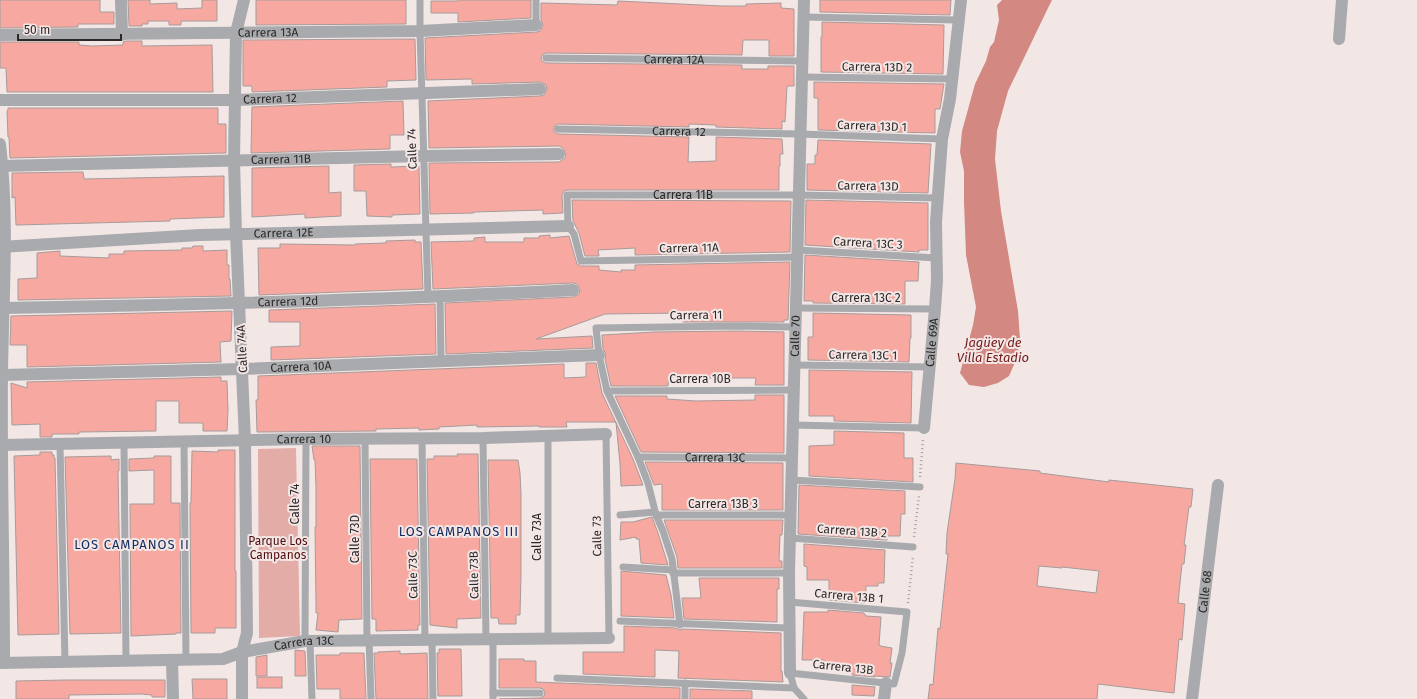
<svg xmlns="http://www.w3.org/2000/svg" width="1417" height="699" font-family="'Fira Sans',sans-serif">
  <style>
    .green { fill: #e3aca7 }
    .water { fill: #d38881 }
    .building { fill: #f7a9a1; stroke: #a69b9a; fill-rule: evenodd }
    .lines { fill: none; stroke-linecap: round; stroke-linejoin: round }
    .path { stroke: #aaa1a0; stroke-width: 2.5; stroke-dasharray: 1 3; stroke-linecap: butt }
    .lane { stroke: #a8aaad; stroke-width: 7 }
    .street { stroke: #a8aaad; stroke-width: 12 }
    .labels { text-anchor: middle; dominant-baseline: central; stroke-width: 4; stroke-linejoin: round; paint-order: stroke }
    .street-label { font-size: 12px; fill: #2c2827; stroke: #f3e7e6 }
    .park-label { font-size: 12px; fill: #510d0e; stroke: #f3e7e6 }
    .water-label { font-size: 13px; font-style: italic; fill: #73191a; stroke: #f3e7e6 }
    .neighbourhood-label { font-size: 13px; letter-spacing: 1px; fill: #10295f; stroke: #f3e7e6 }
  </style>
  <rect width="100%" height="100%" fill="#f3e7e6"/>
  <path class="green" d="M296 448 300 636 259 638 258 449Z"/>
  <path class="water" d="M1002 0H1052L1048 8 1008 91 997 131 995 159 1001 211 1018 311 1020 339 1017 358 1009 376 998 383 984 387 969 385 960 373 973 325 976 307 966 255 964 202V171L960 152 962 131 975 84 986 61 990 47 994 42 999 20 997 5Z"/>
  <g class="building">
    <path d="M0 0H100V12H114V24H78V27L0 28Z"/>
    <path d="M128 0H150V4L177 3V9L202 8V0H217V21H181V25H169V21H148V24H142V26H129Z"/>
    <path d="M256 0H406V24L256 25Z"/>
    <path d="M458 0H531V18L458 22V13H431V1H458Z"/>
    <path d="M820 0H951L950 15 820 12Z"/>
    <path d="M618 1 722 6H746V4L781 3V8L794 9V56H769V40H743L742 55 546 53 543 54 541 58 542 61 546 63 742 65V69H768V66H794V86H787L785 122 782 121V129L716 127V125L689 124V127L558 124 554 127V132L558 134 689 137 688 162 716 161V137L782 139 783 154H780V166H779V190H567L564 191 562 195 563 213 543 214V210L474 212V213L430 214 429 163 559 162 565 158 566 154 563 148 559 146 429 148 428 101 540 96 544 95 547 89 546 85 540 82 472 84V79L426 80 425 38 537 32 540 31 543 25 541 20V3L617 5Z"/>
    <path d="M822 22 944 25 943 74 821 72V37H822Z"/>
    <path d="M415 39 416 80 387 81V87L252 92V86H243V40Z"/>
    <path d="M126 41H142V46L212 45 213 92H7L6 68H0V42H79V45L92 46 123 45V42Z"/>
    <path d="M814 82 944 84 940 109H935V133L818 130V98H814Z"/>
    <path d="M403 101 404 135H390V149L251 153V152L252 107Z"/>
    <path d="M8 108H218V124H226V153L10 158 9 137H8L7 111 8 110Z"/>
    <path d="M818 140 931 144 928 193 807 190V164H815V155H817Z"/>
    <path d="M391 164V167L419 166 420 214 392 215V217L367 216 366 191H354V165Z"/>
    <path d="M329 166V193L341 192V216L305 218V214L252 217V168Z"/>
    <path d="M83 172 84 179 224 176V217L170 219V221L16 225 15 197 12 198V173Z"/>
    <path d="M572 200 791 201 790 252 635 255V248L598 250 599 256H585L579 233 573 221Z"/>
    <path d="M806 200 928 203V250H919V252L805 245Z"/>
    <path d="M550 235V238L569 236 577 264 581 266H599V270L621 272V270H635V265L790 262 788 320H784V322H683V313L605 314 536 339 592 336 593 348 446 354 445 303 573 297 579 294 580 289 577 284 573 283 433 289 431 242 474 241V238L485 237V242H524V238H539V236Z"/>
    <path d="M415 240V242H421L423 289 259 295 258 248H280V244L355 245V244L386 243V241Z"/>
    <path d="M193 246H203V251L227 250V265H229V279H230L231 296 18 300V279L37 278V253L60 251V256L109 258V254H124V251L182 250V248H192Z"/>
    <path d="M805 255 919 262 918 281H905V304L813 303V301H804Z"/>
    <path d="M435 304 436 354 271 360V347L300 346V322H269V310Z"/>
    <path d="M232 311 231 341 220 342 221 362 27 367V345H10L11 316Z"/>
    <path d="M813 313 911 315V338H910L909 362 808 360V337H813Z"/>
    <path d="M737 331 784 332V385H755L756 378H705V380H691V376L669 377 668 386H611L605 359 606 354 603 349 602 335 654 332Z"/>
    <path d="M586 363H596L602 393 633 459 643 485 621 486 620 464 616 422H566L567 427H539V426L477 427V425L439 427V429L419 430V428L376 429V431L257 432 256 400H258V376L564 364V378L586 377Z"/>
    <path d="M809 370 912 372 911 423 834 421V416H809Z"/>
    <path d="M221 377V381H227L228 410 227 431H203V423H179V401H156V431L79 432V434H52V437H40V424L12 425 11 383 27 388V382Z"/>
    <path d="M755 395H784V453L641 452 615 396H667V399L696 401 755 400Z"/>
    <path d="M834 431 904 433V458H913V482L809 476V446L834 445Z"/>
    <path d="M312 446H360L362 619 339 620 338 632 316 630 318 613H316V603L315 527H316V487L315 460H314Z"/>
    <path d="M218 450H235V571H236V628H215V633H191L190 503H191L192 451 218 452Z"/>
    <path d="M40 452H52V455H54V458H55L59 634 18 635 14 456 40 455Z"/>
    <path d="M457 454H478L481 618 457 619V628L430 625 427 459H434V456H458Z"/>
    <path d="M111 456V460L119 459V471H118L121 633 70 634 65 457Z"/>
    <path d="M154 456H171V503H180L181 633H176V634L131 636 130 504H154V470L129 471V459L154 458Z"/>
    <path d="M370 459H417L420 625H418V630L376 631V619H372Z"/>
    <path d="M488 460H518L520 473 521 495V575L520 615H516V624H499L498 618H491Z"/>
    <path d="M645 462 783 463V510H662V484L654 485Z"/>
    <path d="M956 463 1040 471V473L1109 482V480L1193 489 1191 507H1189L1184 545H1186L1184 564H1182L1178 603 1185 604 1182 640 1179 639 1174 693 1098 684 1097 699H928L930 684 933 685 938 628 940 629 948 554H946L947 533 955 479ZM1039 566 1062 568V567L1099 571 1096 593 1037 586Z"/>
    <path d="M799 485 905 491V514H901L900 536H887V540H885L798 534Z"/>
    <path d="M652 517 658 533 668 565 641 563 639 539H636V537L620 540 621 522H633Z"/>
    <path d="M664 520H783L782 535H780L779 561H782V568H678L677 557Z"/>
    <path d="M804 544 885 550 884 583H878V586H866L865 603 829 600V580H807V567L804 566Z"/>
    <path d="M621 571 666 575 671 595 674 618 621 616Z"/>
    <path d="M699 578H779V589H777V622L684 619 682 598H701Z"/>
    <path d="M828 610 864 613 866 616 881 617 879 645H880V646L892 648 890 663H892L890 677 875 676V677L852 675V672H847V669L824 667V660H802L804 612H828Z"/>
    <path d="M624 626 676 628 680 630 683 629 781 633V671H782L783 682 678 678 679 651 655 650V677L583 674V652H624Z"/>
    <path d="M439 649H461L462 696H438L437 653H439Z"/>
    <path d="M295 650 305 651 306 676H295Z"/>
    <path d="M400 651V654L427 653 428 699H376L374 653H378V652Z"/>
    <path d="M340 653H364L366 699H340V689H317L316 655H340Z"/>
    <path d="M267 655V676H256V657Z"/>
    <path d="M499 659H524V661H536V682L680 688V699H499L540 698 544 696 545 693 543 689 540 688H499Z"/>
    <rect x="257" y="677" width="25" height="11"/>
    <path d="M192 679H227V699H193Z"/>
    <path d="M67 680H165V697H152V695L141 694 69 695V699H16V681Z"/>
    <path d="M852 685 875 687 874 696 852 695Z"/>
    <path d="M690 689 752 691V699H690Z"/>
  </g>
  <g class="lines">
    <g class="path">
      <path d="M920 477 923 440"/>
      <path d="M914 537 919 496"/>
      <path d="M908 603 913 556"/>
    </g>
    <g class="lane">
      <path d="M420 0V31L428 297"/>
      <path d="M536 0V25"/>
      <path d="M803 17 958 20"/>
      <path id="s1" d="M546 58 802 61"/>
      <path d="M802 77 952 79"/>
      <path id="s2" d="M558 129 800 134 942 139"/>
      <path d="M798 250 937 258"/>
      <path id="s3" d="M798 257 581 261 574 234 568 226 567 195H799L937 198"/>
      <path d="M440 297 441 361"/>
      <path d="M796 308 935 309"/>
      <path d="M794 365 931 367"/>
      <path d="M607 391 794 390"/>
      <path d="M793 425 924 428"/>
      <path d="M606 434 609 638"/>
      <path d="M483 438 486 639"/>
      <path d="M365 439 367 639"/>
      <path d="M422 439 425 639"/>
      <path d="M184 442 186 660"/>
      <path d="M124 443 126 661"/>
      <path d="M60 445 65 661"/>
      <path id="s4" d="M638 457 792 458"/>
      <path d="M791 480 920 487"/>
      <path d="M620 515 655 512"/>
      <path d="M656 515H791"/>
      <path d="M790 538 913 547"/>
      <path d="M623 567 673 570"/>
      <path d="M673 573H789"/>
      <path d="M789 602 907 612 902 653 894 684 790 673 794 688 804 699"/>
      <path d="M620 621 789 628"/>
      <path d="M680 625 672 559 663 531 656 515 648 483 638 457 607 391 599 355 596 328 737 326 795 327"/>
      <path d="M493 638V699"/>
      <path d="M548 638V436"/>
      <path d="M369 639 371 699"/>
      <path d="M432 639 433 699"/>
      <path d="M305 641 306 439"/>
      <path d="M310 641 312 699"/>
      <path d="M557 678 794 688"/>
      <path d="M493 693H540"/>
      <path d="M685 699V683"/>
    </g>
    <g class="street">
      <path d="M121 0 122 35"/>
      <path id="s5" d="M0 35 420 31 536 25"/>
      <path d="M1339 39 1342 0"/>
      <path id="s6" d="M0 100H234L540 89"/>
      <path d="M0 144C9 220 3 297 2 373 1 470 4 566 4 663"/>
      <path id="s7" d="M0 166 424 156 559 154"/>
      <path id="s8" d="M0 247 200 235 568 226"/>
      <path id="s9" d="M3 308C193 305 383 300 573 290"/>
      <path id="s10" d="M2 375 243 369 599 355"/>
      <path id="s11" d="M924 428 935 309 937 280 936 222 942 139 950 99 961 0"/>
      <path id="s12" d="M2 445 306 439 483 438 606 434"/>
      <path d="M172 660 173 699"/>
      <path id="s13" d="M0 663 223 659 242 652 305 641 609 638"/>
      <path id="s14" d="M790 673 789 573 804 0"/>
      <path d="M242 699V652L247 633 245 441 236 234 234 160 236 33 244 0"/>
      <path d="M884 699 886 683"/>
      <path id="s15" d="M1192 699 1218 485"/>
    </g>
  </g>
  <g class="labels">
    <g class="street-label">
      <text stroke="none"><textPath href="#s5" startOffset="268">Carrera 13A</textPath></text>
      <text stroke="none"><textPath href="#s1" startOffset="128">Carrera 12A</textPath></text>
      <text transform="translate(877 67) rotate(1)">Carrera 13D 2</text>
      <text stroke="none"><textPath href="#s6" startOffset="270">Carrera 12</textPath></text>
      <text transform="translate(872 126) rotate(2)">Carrera 13D 1</text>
      <text stroke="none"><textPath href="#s2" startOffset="121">Carrera 12</textPath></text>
      <text transform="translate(412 149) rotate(-92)">Calle 74</text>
      <text stroke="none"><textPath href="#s7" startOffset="281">Carrera 11B</textPath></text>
      <text transform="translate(868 186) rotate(1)">Carrera 13D</text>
      <text stroke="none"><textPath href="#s3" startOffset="402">Carrera 11B</textPath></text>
      <text stroke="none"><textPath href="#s8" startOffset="284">Carrera 12E</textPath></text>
      <text transform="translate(868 243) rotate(3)">Carrera 13C 3</text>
      <text transform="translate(689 248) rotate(-1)">Carrera 11A</text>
      <text x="866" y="298">Carrera 13C 2</text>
      <text stroke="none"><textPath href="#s9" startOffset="285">Carrera 12d</textPath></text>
      <text transform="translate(696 315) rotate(-1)">Carrera 11</text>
      <text stroke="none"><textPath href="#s14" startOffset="337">Calle 70</textPath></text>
      <text stroke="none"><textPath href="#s11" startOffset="86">Calle 69A</textPath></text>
      <text transform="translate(242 349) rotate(-93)">Calle 74A</text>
      <text transform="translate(863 355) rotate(1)">Carrera 13C 1</text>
      <text stroke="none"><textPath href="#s10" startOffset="299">Carrera 10A</textPath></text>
      <text x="700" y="379">Carrera 10B</text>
      <text stroke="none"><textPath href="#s12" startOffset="302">Carrera 10</textPath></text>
      <text stroke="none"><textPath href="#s4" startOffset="77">Carrera 13C</textPath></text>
      <text transform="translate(295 504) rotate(-90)">Calle 74</text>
      <text x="723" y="504">Carrera 13B 3</text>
      <text transform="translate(852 531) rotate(4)">Carrera 13B 2</text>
      <text transform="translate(597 536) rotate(-91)">Calle 73</text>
      <text transform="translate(537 537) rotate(-90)">Calle 73A</text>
      <text transform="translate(355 539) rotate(-90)">Calle 73D</text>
      <text transform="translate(413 575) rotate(-91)">Calle 73C</text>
      <text transform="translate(474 575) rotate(-91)">Calle 73B</text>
      <text stroke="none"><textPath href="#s15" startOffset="108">Calle 68</textPath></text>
      <text transform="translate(849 596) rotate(5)">Carrera 13B 1</text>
      <text stroke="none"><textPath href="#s13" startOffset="306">Carrera 13C</textPath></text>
      <text transform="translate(843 667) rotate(6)">Carrera 13B</text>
    </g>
    <g class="park-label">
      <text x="278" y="541">Parque Los<tspan x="278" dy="14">Campanos</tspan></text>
    </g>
    <g class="water-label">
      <text x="993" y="342">Jagüey de<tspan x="993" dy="15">Villa Estadio</tspan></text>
    </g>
    <g class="neighbourhood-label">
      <text x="459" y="531">LOS CAMPANOS III</text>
      <text x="132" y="544">LOS CAMPANOS II</text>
    </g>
  </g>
  <path d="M18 34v6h103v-6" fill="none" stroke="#2c2827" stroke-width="2"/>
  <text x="24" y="34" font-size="12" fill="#2c2827" stroke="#f3e7e6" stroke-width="3" paint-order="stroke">50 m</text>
</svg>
